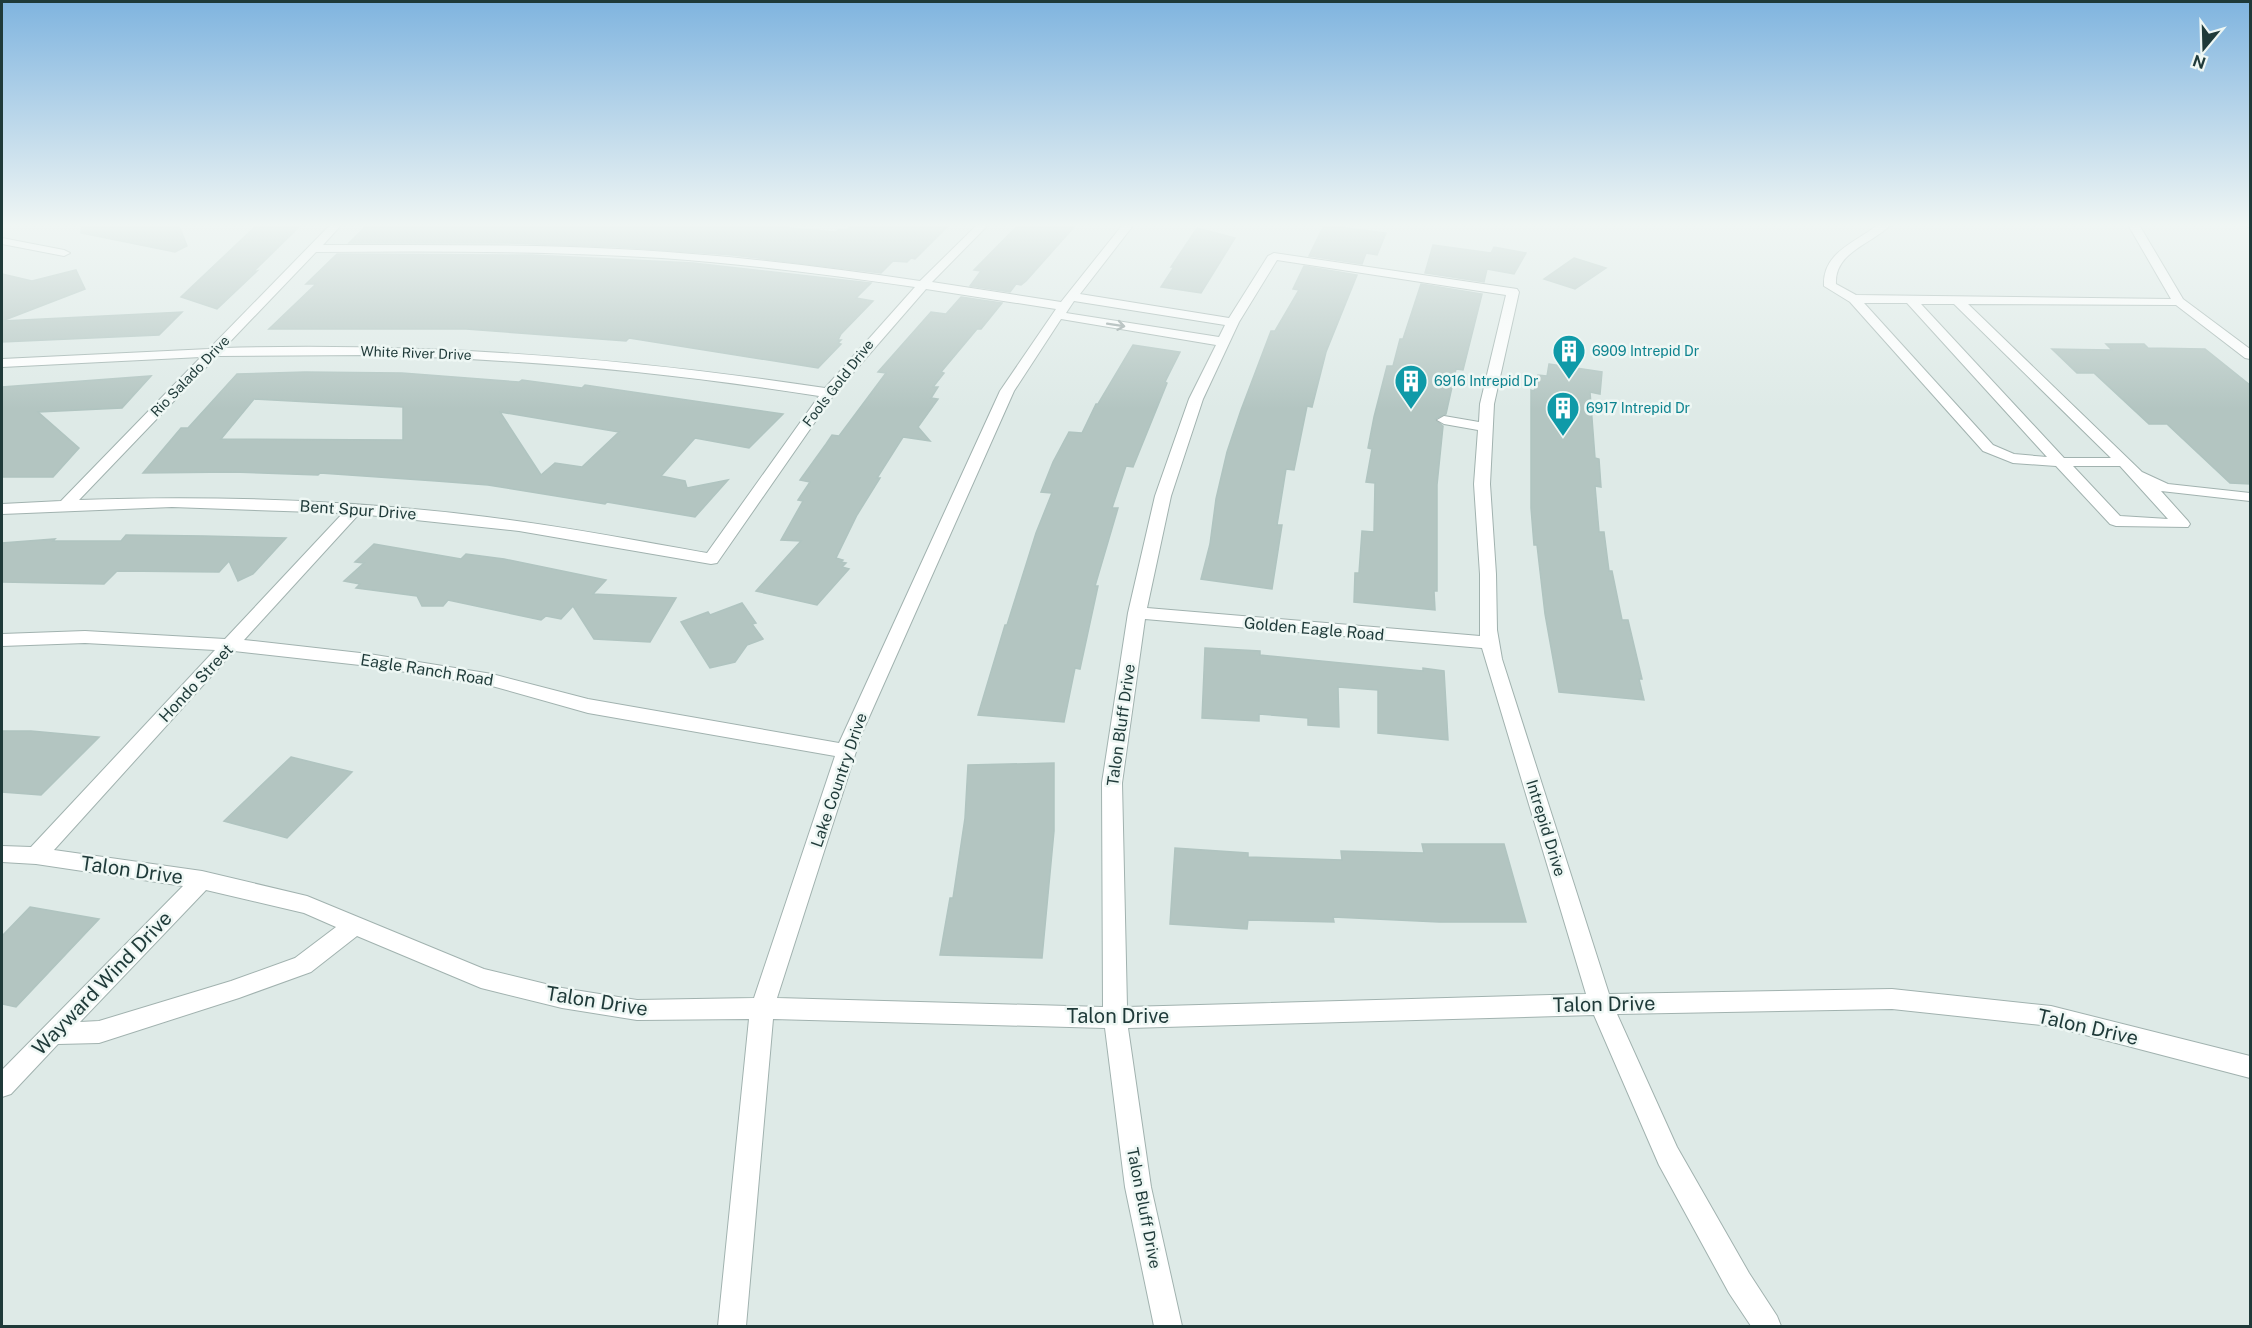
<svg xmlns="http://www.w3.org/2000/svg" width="2252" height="1328" font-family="'Public Sans',sans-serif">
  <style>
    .building { fill: #b3c5c1; stroke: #b0c4c0; stroke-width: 1.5; fill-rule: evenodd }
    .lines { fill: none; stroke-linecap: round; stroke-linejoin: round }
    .minor-casing { stroke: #a1b2af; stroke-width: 2 }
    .minor { fill: #fff; fill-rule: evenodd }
    .oneway { stroke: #8f9c9c }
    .labels { text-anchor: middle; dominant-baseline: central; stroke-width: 5; stroke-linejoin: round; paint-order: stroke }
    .far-culture-label { font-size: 14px; fill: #0d838f; stroke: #eef7f4; text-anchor: start }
    .far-street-label { font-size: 14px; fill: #1f3a39; stroke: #eef7f4 }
    .street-label { font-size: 16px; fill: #1f3a39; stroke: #eef7f4 }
    .near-street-label { font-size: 20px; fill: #1f3a39; stroke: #eef7f4 }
  </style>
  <rect width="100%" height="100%" fill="#deeae7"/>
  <g class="building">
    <path d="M82 223H178L187 246 175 252 81 233Z"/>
    <path d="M259 223H303L253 272 257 271 217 309 181 297Z"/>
    <path d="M369 223H734L836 232 839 229 847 230 853 223H951L915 259 911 258 907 262 893 261 881 273 732 255 618 247 507 243H349Z"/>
    <path d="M1020 223H1051L1074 227 1026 281 1021 285 1016 284 1010 292 970 286 981 271 974 270Z"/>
    <path d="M1324 225 1386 233 1377 255 1366 253 1362 264 1309 256Z"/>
    <path d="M1197 228 1235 238 1201 293 1161 287 1174 267H1171Z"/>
    <path d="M1433 245 1491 253 1494 247 1526 253 1514 274 1487 269 1484 282 1425 273Z"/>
    <path d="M337 254 532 255 693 263 871 283 856 298 873 301 841 334 838 340H841L838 343 841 344 818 368 629 338 626 341 466 329H269L316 284H306Z"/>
    <path d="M1574 258 1606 268 1575 289 1544 279Z"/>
    <path d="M1304 266 1357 275 1326 352 1312 407 1307 406 1294 470 1286 469 1277 525H1282L1272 589 1201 579 1210 544 1216 499 1227 452 1241 410 1271 331H1275L1299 290 1293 289Z"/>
    <path d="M76 270 85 289 2 321 182 312 159 335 2 342V274L32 281Z"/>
    <path d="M1421 284 1482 294 1463 370 1456 369 1446 414 1435 419 1443 426 1437 485V591H1434L1435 610 1354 602 1355 573H1359L1362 531 1374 532 1375 483 1366 482 1372 449 1368 448 1374 417 1387 366H1393L1400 339H1403Z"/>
    <path d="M961 297 1002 303 981 329H977L941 372 944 373 933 387H938L931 398 938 399 918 427 930 441 903 437 877 478H880L857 515 836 558 843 560 841 562 846 563 842 567 849 569 817 605 756 591 801 541 781 540 803 501 798 500 810 482 800 480 826 444 832 435 839 436 886 373 878 372 931 312 946 314Z"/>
    <path d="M2106 344H2144L2148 348 2205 349 2250 385V484L2230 483 2167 424H2149L2094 373H2077L2052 349 2112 350Z"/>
    <path d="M1133 345 1180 352 1165 382 1167 383 1133 467 1126 466 1112 508H1118L1095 586H1098L1080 669 1075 668 1064 722 978 715 1005 625H1007L1036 533 1052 493 1041 492 1053 462 1069 432 1082 433 1096 404H1098Z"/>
    <path d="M1549 364 1602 372 1600 394 1590 392 1595 458 1599 459 1601 487 1595 486 1599 532H1604L1609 571H1612L1622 620H1628L1642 679H1639L1644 700 1559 692 1545 614 1537 545H1534L1531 508V390L1534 391 1538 375 1547 376Z"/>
    <path d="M305 372 402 373 519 382 522 380 582 388 585 385 783 414 749 448 695 438 661 476 685 481 687 488 728 480 695 517 607 502 605 504 488 485 436 481 320 473 318 475 233 472 143 473 181 428H188L237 374ZM254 399 403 407V440L221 439ZM500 412 619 432 582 467 555 463 541 475Z"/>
    <path d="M151 376 122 408 38 412 79 448 53 477H2V387Z"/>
    <path d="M126 535 205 536 286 538 253 574 238 581 229 561 219 572 117 571 104 584 2 582V543L55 539 53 541H121Z"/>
    <path d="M374 544 461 559 466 554 504 559 606 580 593 594 676 598 650 642 594 639 573 606 561 619 546 616 541 620 448 600 443 606H422L417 596 356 588 360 584 344 581 364 563 355 562Z"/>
    <path d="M742 603 756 623 752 624 763 639 747 645 735 662 710 668 681 622 708 612 710 615Z"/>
    <path d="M1205 648 1260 651V655L1423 671V668L1444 671 1448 740 1378 733V690L1338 687 1339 727 1308 725V718L1259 714V721L1202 718Z"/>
    <path d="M2 731H31L99 737 41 795 2 792Z"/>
    <path d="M291 757 352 772 287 838 224 821Z"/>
    <path d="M1054 763V831L1042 958 940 955 950 898H953L965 818 968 765Z"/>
    <path d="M1422 844H1504L1526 922H1439L1333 917 1334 922 1248 920 1247 929 1170 924 1175 848 1248 853V857L1342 860 1341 851 1424 853Z"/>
    <path d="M30 907 99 919 16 1007 2 1004V936Z"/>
  </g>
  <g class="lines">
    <defs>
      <g id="minor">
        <path d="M332 223H343L323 245C421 245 520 244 618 249 719 254 820 266 920 281L979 223H990L932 282 1061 302 1124 223H1135L1080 294 1229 318 1268 256 1274 253 1517 289 1519 292 1494 404 1490 484 1496 574 1497 630 1502 659 1609 994 1892 989 2051 1006 2250 1056V1078L2051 1026 1892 1009 1617 1014 1677 1147 1749 1273 1777 1316 1781 1326H1751L1729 1293 1659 1165 1594 1015 1128 1028 1151 1187 1182 1326H1154L1125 1187 1105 1028 773 1019 746 1326H718L749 1019 637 1020 562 1008 481 988 357 936 311 972 239 998 99 1043 58 1044 11 1094 2 1097V1070L183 886 36 864 2 862V846L31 847 215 650 85 643 2 646V634L85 631 225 639 343 513 172 507 2 514V504L61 501 201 357 2 367V359L209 349ZM316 252C431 251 547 251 662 258 746 264 831 275 915 287L825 388C626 358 426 342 224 348ZM1277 260 1506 295 1480 404 1479 422 1444 416 1437 420 1444 424 1478 430 1474 484 1480 574V636L1147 608 1171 496 1203 399 1239 322ZM926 289 1056 309 1000 391 839 743 588 699 492 674 369 654 244 640 359 514 519 531 711 564 717 563 833 396ZM1074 301 1225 325 1219 337 1066 313ZM1061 319 1216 345 1189 399 1155 496 1128 613 1102 783 1103 1007 777 998 862 733 1014 391ZM368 355C520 359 669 372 819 396L707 553C634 540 561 526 487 517 352 500 215 495 79 500L217 356ZM1145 619 1482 648 1586 994 1127 1007 1122 783ZM234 651 369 666 492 686 588 713 835 756 754 998 637 1000 562 988 484 969 307 896 202 871 54 850ZM206 890 304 913 336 927 295 958 231 981 99 1021 80 1022Z"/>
        <path d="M1880 223H1892C1874 244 1834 251 1836 284L1856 295 2171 299 2127 223H2138L2183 299 2250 349V359L2245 358 2176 305 1968 304 2142 472 2168 484 2250 493V501L2161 491 2188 521 2190 524 2188 527 2116 526 2110 524 2056 466 2013 463 1983 451 1850 302 1824 286C1822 251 1858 242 1880 223ZM1864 303H1907L2047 457 2014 454 1993 445ZM1921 304H1954L2111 458H2064ZM2073 466H2120L2168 519 2120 516Z"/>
        <path d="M2238 223H2250V227L2239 225Z"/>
        <path d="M2 238 64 250 70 253 64 256 2 244Z"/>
      </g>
    </defs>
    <use href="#minor" class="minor-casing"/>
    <use href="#minor" class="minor"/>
  </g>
  <defs><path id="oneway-shaft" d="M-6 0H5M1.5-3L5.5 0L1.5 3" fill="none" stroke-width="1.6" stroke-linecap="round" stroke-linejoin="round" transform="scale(1.5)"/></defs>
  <use class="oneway" href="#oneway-shaft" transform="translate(1116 325) rotate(9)"/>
  <linearGradient id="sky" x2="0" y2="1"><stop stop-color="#7fb4df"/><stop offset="0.55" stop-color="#f0f6f4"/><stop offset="1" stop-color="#f0f6f4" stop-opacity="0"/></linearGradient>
  <rect width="2252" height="409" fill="url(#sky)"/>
  <defs>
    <symbol id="building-pin" viewBox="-11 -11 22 30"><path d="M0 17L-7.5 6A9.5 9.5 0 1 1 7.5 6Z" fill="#0f9aa8" stroke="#eef7f4"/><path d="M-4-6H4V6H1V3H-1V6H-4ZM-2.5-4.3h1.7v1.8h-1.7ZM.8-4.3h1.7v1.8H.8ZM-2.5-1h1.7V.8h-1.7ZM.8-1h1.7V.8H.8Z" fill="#fff"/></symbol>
  </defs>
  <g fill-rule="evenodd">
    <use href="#building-pin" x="1550" y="332" width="38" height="52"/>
    <use href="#building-pin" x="1392" y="362" width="38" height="52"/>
    <use href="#building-pin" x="1544" y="389" width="38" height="52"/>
  </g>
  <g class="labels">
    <g class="far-culture-label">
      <text x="1592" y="351">6909 Intrepid Dr</text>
      <text x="1434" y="381">6916 Intrepid Dr</text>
      <text x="1586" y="408">6917 Intrepid Dr</text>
    </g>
    <g class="far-street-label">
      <text transform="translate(416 353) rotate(2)">White River Drive</text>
      <text transform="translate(190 376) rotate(-46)">Rio Salado Drive</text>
      <text transform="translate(838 383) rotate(-52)">Fools Gold Drive</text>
    </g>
    <g class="street-label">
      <text transform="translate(358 510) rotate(4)">Bent Spur Drive</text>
      <text transform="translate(1314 629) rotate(5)">Golden Eagle Road</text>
      <text transform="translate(427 670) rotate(9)">Eagle Ranch Road</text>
      <text transform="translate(196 683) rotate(-47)">Hondo Street</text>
      <text transform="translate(1121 725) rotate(-82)">Talon Bluff Drive</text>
      <text transform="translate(839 780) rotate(-71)">Lake Country Drive</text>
      <text transform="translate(1546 828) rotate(73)">Intrepid Drive</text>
      <text transform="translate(1144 1208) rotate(79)">Talon Bluff Drive</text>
    </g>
    <g class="near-street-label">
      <text transform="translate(132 870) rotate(8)">Talon Drive</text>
      <text transform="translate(102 983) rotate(-46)">Wayward Wind Drive</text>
      <text transform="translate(597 1001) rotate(9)">Talon Drive</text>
      <text transform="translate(1604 1004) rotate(-1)">Talon Drive</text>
      <text x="1118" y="1016">Talon Drive</text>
      <text transform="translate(2088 1027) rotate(13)">Talon Drive</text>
    </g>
  </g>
  <rect width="2252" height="1328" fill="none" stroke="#1f3a39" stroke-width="6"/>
  <g transform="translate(2204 48) rotate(199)" stroke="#eef7f4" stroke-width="4.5" paint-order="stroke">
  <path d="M0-4.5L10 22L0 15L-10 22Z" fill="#1f3a39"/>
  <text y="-9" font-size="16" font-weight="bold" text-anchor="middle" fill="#1f3a39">N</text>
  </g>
</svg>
